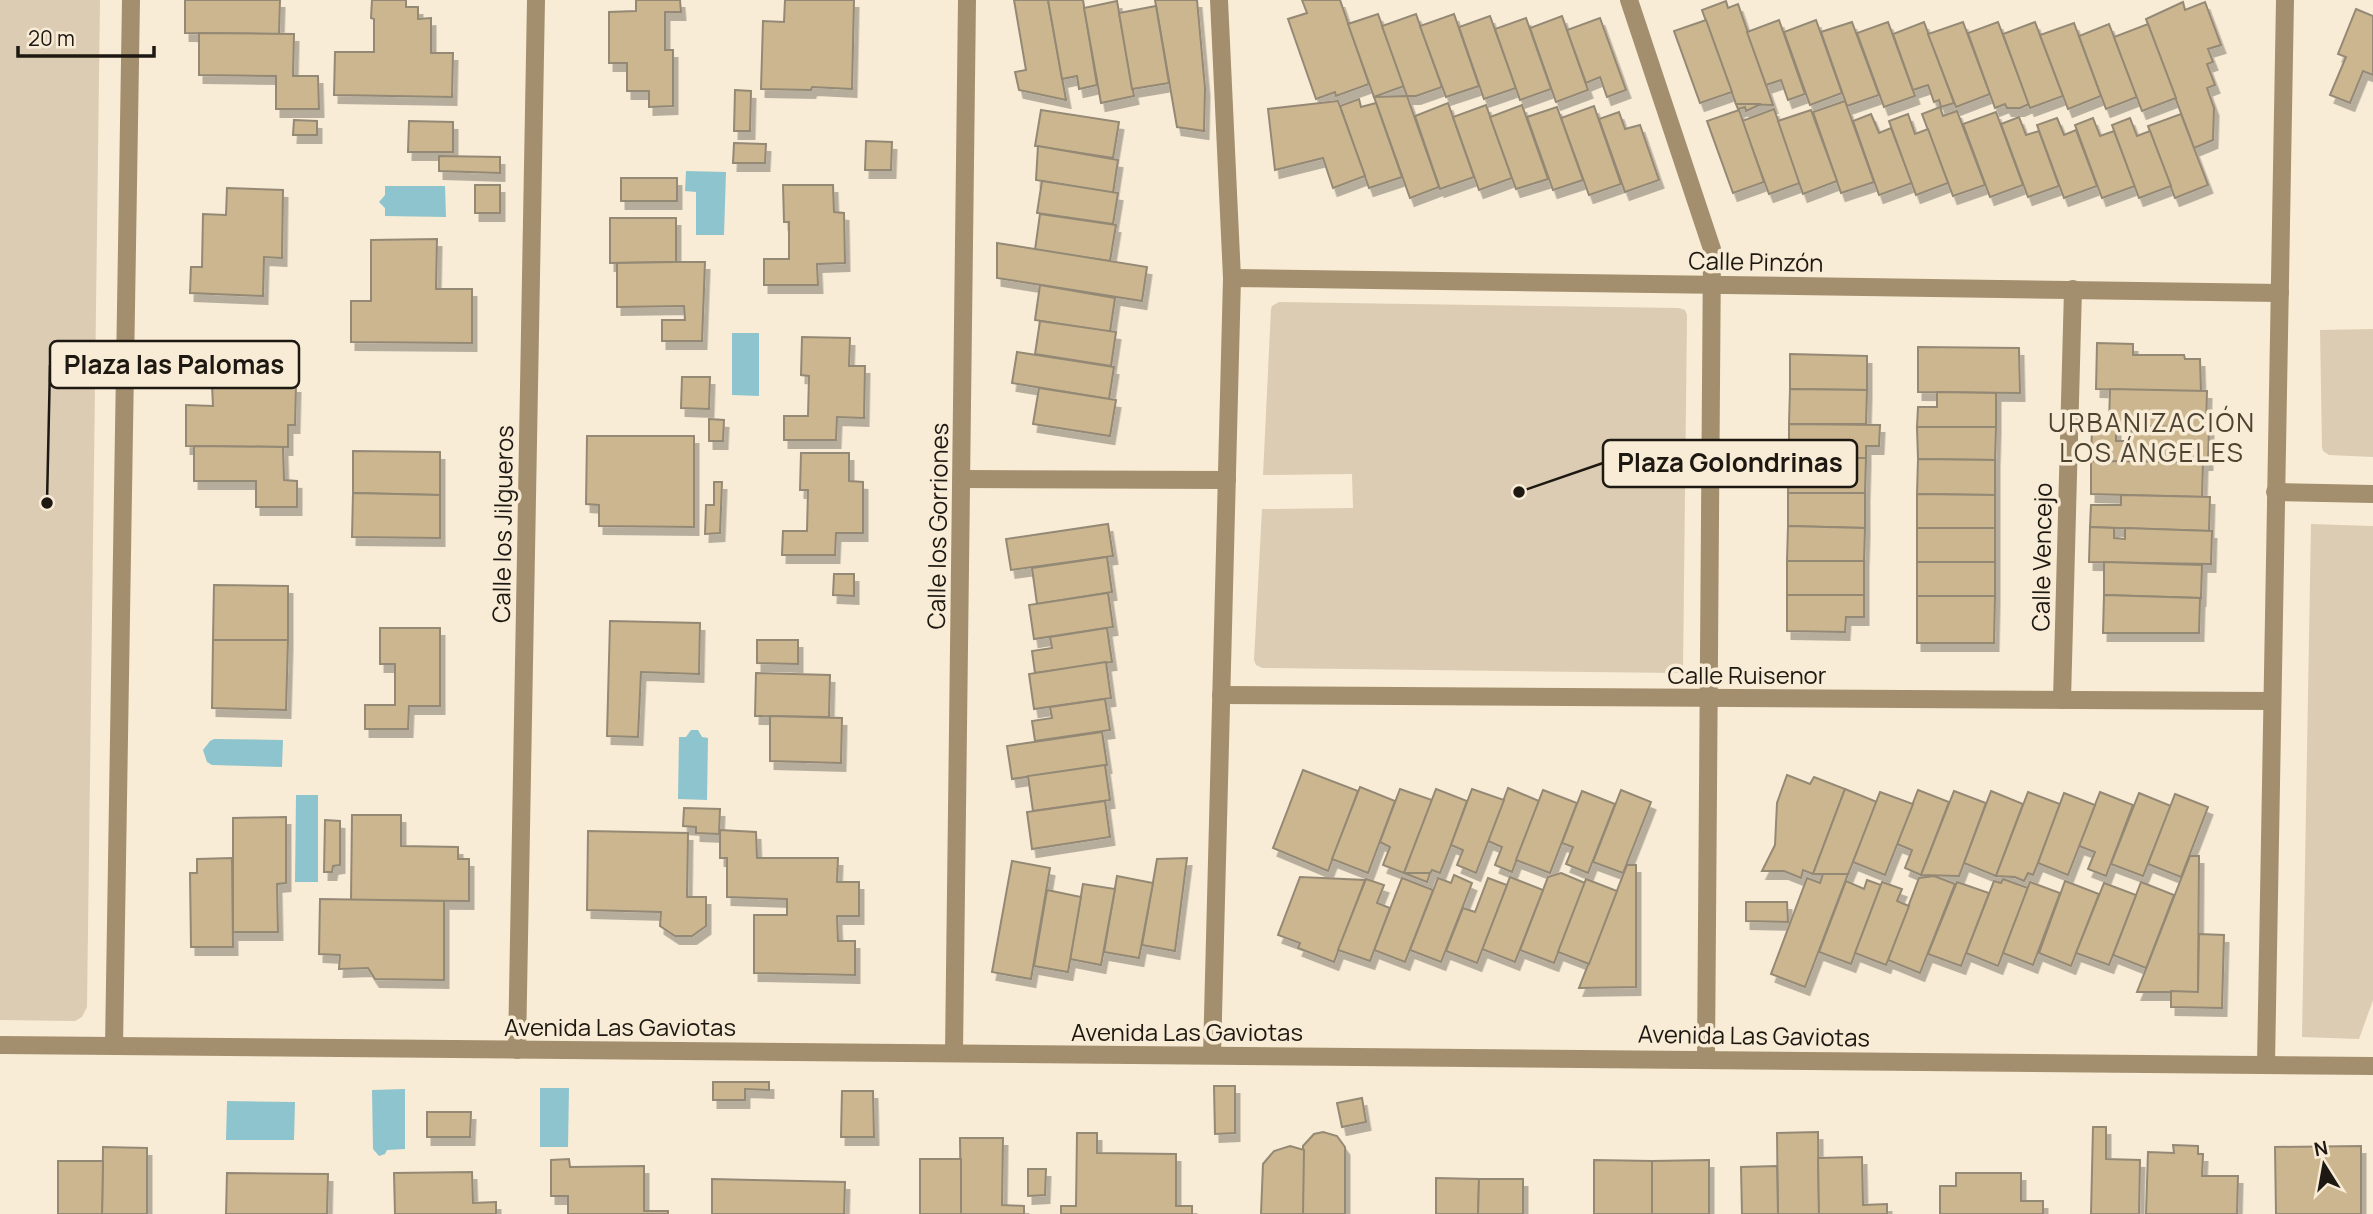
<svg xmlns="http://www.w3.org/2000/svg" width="2373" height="1214" font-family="Manrope,sans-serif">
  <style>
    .green { fill: #dbccb3 }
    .water { fill: #8ec4cd }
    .building { fill: #ccb690; stroke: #948975; stroke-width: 2; filter: url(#shadow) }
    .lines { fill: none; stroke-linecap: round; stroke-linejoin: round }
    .minor { stroke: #a38f6d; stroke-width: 18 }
    .labels { text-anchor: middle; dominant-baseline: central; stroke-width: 7; stroke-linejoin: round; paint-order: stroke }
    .street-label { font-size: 24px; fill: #1d1811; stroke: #f9ecd6 }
    .neighbourhood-label { font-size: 26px; letter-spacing: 2px; fill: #4d4331; stroke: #f9ecd6 }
    .leader { fill: none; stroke: #1d1811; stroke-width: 2.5 }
    .callout-dot { fill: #1d1811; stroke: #f9ecd6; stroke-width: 2.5 }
    .callout { fill: #f9ecd6; stroke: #1d1811; stroke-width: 2.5 }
    .callout-label { font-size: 26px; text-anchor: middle; font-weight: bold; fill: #1d1811 }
  </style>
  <defs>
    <filter id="shadow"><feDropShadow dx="4.5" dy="8" stdDeviation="0" flood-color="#0004"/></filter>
  </defs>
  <rect width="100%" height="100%" fill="#f9ecd6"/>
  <g class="green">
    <path d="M0 0H100L87 1007 82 1017 75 1021 0 1020Z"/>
    <path d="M1279 302 1679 308 1685 310 1687 315 1683 671 1677 673 1262 668 1256 665 1254 660 1262 509 1353 508 1352 474 1263 475 1271 309 1272 306Z"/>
    <path d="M2373 329V457L2329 455 2323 451 2322 447 2320 330Z"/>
    <path d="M2311 524 2373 526V1000L2359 1039 2302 1037Z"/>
  </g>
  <g class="water">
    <path d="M686 171 726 172 724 235H696V192L685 191Z"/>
    <path d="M385 186H445L446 217 385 216V208L379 202 385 195Z"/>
    <path d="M732 333H759V396L732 395Z"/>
    <path d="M691 730H698L702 737 708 738 707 800 678 799 679 737H686Z"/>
    <path d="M214 739 283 740 282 767 212 765 207 762 203 750 210 741Z"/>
    <path d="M296 795H318V882H295Z"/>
    <path d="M540 1088H569L568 1147H540Z"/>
    <path d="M405 1089V1149L387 1150 385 1154 379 1156 373 1149 372 1090Z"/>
    <path d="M227 1101 295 1102 294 1140H226Z"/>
  </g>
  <g class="building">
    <path d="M185 0H280L279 34 185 33Z"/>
    <path d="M372 0H406V7H418V19L431 18V53H453L452 97 334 95 335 52H374V19L371 18Z"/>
    <path d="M636 0H680L681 12H665V50H673V106L649 107V91H627V63H609V12L636 11Z"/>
    <path d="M785 0H854L852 89 812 87 811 90 761 89 763 21 784 22Z"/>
    <path d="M1014 0H1048L1066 100 1019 90 1015 72 1026 70Z"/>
    <path d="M1048 0H1083L1097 85 1079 89 1077 76 1062 79Z"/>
    <path d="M1155 0H1197L1205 88 1204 131 1177 127Z"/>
    <path d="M1302 0H1340L1369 84 1336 96 1335 92 1316 99 1288 19 1307 13Z"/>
    <path d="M1117 1 1134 96 1101 103 1084 8Z"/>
    <path d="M1726 1 1728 8 1738 4 1773 105 1736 104 1702 10Z"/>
    <path d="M2183 2 2185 10 2205 2 2221 45 2208 49 2213 62 2207 64 2215 85 2207 88 2214 108 2213 140 2194 148 2146 19Z"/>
    <path d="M1156 6 1169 83 1132 89 1119 13Z"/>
    <path d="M2356 9 2373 16V75L2363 71 2350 103 2330 95 2346 57 2338 54Z"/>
    <path d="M1378 14 1404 86 1374 97 1348 24Z"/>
    <path d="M1416 14 1442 87 1416 96H1407L1382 26Z"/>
    <path d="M1454 14 1479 86 1446 97 1420 26Z"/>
    <path d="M1490 16 1516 88 1484 99 1459 27Z"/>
    <path d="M1562 16 1588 90 1556 102 1530 28Z"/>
    <path d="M1526 18 1551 89 1520 100 1495 29Z"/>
    <path d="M1600 18 1626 90 1607 97 1600 77 1586 83 1567 30Z"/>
    <path d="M1706 20 1732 92 1700 103 1674 31Z"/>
    <path d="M1779 20 1805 94 1788 100 1781 80 1766 85 1747 32Z"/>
    <path d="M1816 20 1842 93 1810 105 1784 32Z"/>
    <path d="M1852 22 1879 95 1847 106 1821 32Z"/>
    <path d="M1888 22 1915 96 1884 107 1857 33Z"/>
    <path d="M1924 22 1954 103 1941 107 1939 100 1934 102 1928 85 1913 90 1893 34Z"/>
    <path d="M1963 22 1990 94 1956 107 1928 34Z"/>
    <path d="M1998 22 2029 104 2020 108H2007L2005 104 1995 108 1968 33Z"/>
    <path d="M2035 22 2063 96 2030 108 2003 34Z"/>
    <path d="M2074 23 2101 96 2068 109 2040 35Z"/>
    <path d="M2109 24 2137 97 2106 109 2079 36Z"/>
    <path d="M2148 24 2176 98 2142 111 2114 37Z"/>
    <path d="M199 33 294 34 293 76H318L319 109H276V76L199 75Z"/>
    <path d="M735 90 751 91 750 131H734Z"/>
    <path d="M1407 96 1439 187 1410 198 1374 97Z"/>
    <path d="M1359 99 1361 107 1376 103 1402 177 1369 188 1340 106Z"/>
    <path d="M1338 101 1365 176 1333 188 1323 158 1275 170 1268 109Z"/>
    <path d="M1845 101 1874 182 1841 193 1813 112Z"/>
    <path d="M1448 103 1474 177 1440 189 1415 116Z"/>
    <path d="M1736 104H1761L1746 111 1745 107 1738 109Z"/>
    <path d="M1486 105 1512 178 1479 190 1453 117Z"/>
    <path d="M1522 105 1548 179 1516 189 1490 117Z"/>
    <path d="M1594 106 1621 184 1589 195 1561 118Z"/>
    <path d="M1557 107 1583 180 1553 190 1527 117Z"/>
    <path d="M1940 107 1943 116 1957 111 1985 185 1953 196 1922 114Z"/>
    <path d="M1774 109 1800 183 1769 194 1742 121Z"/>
    <path d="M1041 110 1119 122 1113 158 1035 146Z"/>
    <path d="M1739 110 1764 182 1733 193 1707 121Z"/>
    <path d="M1811 110 1837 181 1803 194 1778 121Z"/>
    <path d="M1619 112 1625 129 1640 125 1659 180 1625 192 1599 119Z"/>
    <path d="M1996 112 2023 185 1990 197 1963 124Z"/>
    <path d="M1871 114 1879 133 1891 128 1912 183 1879 195 1853 121Z"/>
    <path d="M1908 114 1915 134 1928 129 1948 183 1916 195 1889 121Z"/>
    <path d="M2181 114 2208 185 2175 198 2148 126Z"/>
    <path d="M2019 117 2026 135 2039 131 2059 186 2028 197 2001 124Z"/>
    <path d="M2057 118 2064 135 2076 130 2097 186 2064 198 2037 125Z"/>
    <path d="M2093 118 2100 136 2114 131 2135 186 2102 198 2075 125Z"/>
    <path d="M2130 118 2137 136 2150 131 2171 186 2139 198 2112 125Z"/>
    <path d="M294 120 317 121V135H293Z"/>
    <path d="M409 121 453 122V152H408Z"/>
    <path d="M866 141 892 142 891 170H865Z"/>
    <path d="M734 143 766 144 765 163H733Z"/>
    <path d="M1038 146 1118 160 1113 193 1036 180Z"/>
    <path d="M439 156 500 157V173L439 171Z"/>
    <rect x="621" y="178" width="56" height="23"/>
    <path d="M1042 181 1118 193 1113 224 1037 213Z"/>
    <rect x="475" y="185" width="25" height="28"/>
    <path d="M783 185H833L834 212 844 213 845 263 817 264 818 285H764V259H789V222H784Z"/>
    <path d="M227 188 283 190 282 258 264 257 263 296 190 293 191 267H202L203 214 226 215Z"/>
    <path d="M1040 214 1116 225 1110 261 1035 250Z"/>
    <path d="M610 218H676V262L610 263Z"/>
    <path d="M437 239 436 289H472V343L351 342V301H371V240Z"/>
    <path d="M997 243 1147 267 1142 301 997 278Z"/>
    <path d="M676 262H705L702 341H662V320H685L684 306 617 307V263Z"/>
    <path d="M1040 285 1115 298 1110 332 1035 320Z"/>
    <path d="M1040 321 1116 332 1111 366 1035 354Z"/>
    <path d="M802 337 850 338 849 366H865L864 418 837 417 836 440H784V416H808L809 376 801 375Z"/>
    <path d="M2097 343 2133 344V355H2184L2185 359H2200L2201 392 2096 389Z"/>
    <path d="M1918 347 2019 348 2020 393 1918 392Z"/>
    <path d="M1017 352 1114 367 1109 399 1012 383Z"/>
    <path d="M1790 354 1867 356V390L1790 389Z"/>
    <path d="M682 377H710L709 409 681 408Z"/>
    <path d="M212 385H296L295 425H288V447L186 446V405L213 406Z"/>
    <path d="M1039 388 1116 400 1110 436 1033 424Z"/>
    <path d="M1790 389 1867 390 1866 424H1789Z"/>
    <path d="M2110 389 2207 391 2206 428 2109 425Z"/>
    <path d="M1937 392 1996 393V427H1917L1918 407H1937Z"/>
    <path d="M709 419 724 420 723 441H709Z"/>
    <path d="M1789 424 1880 425 1879 446H1866V458H1789Z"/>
    <path d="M2092 425H2116V441H2131L2132 426 2209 428 2208 462 2091 461Z"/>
    <path d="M1917 427H1996L1995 460 1918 459Z"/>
    <path d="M587 436H694V527L599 526V505L586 504Z"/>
    <path d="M194 446 283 447 284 480 297 481V507H256V481H194Z"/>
    <path d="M353 451 440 452V495L353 493Z"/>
    <path d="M801 453H849V481L863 482V533H836L835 555H782L783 531H807L808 490H800Z"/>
    <path d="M1789 458H1866L1865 493H1788Z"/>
    <path d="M1918 459 1995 460V495L1917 494Z"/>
    <path d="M2091 461 2203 462 2202 497 2091 494Z"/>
    <path d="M714 482H722L720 533 705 534 706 505H714Z"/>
    <path d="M353 493 440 495V538L352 537Z"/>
    <path d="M1788 493H1865V528L1788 526Z"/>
    <path d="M1917 494 1995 495V528H1917Z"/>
    <path d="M2121 495 2210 497 2209 531 2090 527 2091 505H2121Z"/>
    <path d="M1108 524 1113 556 1011 570 1006 539Z"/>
    <path d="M1788 526 1865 528 1864 561H1787Z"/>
    <path d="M2090 527 2114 528V538L2125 539V528L2212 531 2211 564 2089 562Z"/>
    <rect x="1917" y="528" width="78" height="34"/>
    <path d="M1107 557 1112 592 1037 604 1032 568Z"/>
    <rect x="1787" y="561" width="77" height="34"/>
    <rect x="1917" y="562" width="78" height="34"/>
    <path d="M2104 562 2202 565 2201 598 2104 595Z"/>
    <path d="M834 574H854V596L833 595Z"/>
    <path d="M214 585 288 586V640H213Z"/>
    <path d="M1108 593 1113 627 1034 639 1029 605Z"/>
    <path d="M1787 595H1864V617H1846L1845 632 1787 631Z"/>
    <path d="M2104 595 2200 598 2199 633H2103Z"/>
    <path d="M1917 596H1995L1994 643H1917Z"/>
    <path d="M610 621 700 623 699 674 641 672 638 737 607 736Z"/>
    <path d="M380 628H440V706H409L408 729H365V705H395V664H380Z"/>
    <path d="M1107 628 1112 662 1035 673 1032 651 1052 648 1050 637Z"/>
    <path d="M213 640H288L286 710 212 708Z"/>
    <path d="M757 640H798V664L757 663Z"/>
    <path d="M1106 662 1111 698 1034 709 1029 674Z"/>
    <path d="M756 673 830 675 829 717 755 716Z"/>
    <path d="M1105 699 1110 730 1035 741 1032 721 1052 718 1050 707Z"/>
    <path d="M770 716 842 718 841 763 770 761Z"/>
    <path d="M1102 732 1107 765 1012 779 1007 746Z"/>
    <path d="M1105 765 1110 800 1033 811 1028 776Z"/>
    <path d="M1303 770 1358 791 1328 871 1273 848Z"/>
    <path d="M1787 775 1810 784 1814 777 1845 789 1813 874 1803 870 1801 878 1784 871H1762L1775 845 1777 803Z"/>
    <path d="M1360 787 1395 801 1368 873 1332 859Z"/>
    <path d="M1508 788 1539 801 1512 872 1495 865 1502 847 1488 841Z"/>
    <path d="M1400 789 1432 800 1404 873 1383 865 1390 847 1380 842Z"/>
    <path d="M1436 789 1467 801 1451 845 1440 873 1432 870 1430 873H1404Z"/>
    <path d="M1472 789 1504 800 1476 873 1457 865 1463 850 1451 845Z"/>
    <path d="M1845 789 1877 802 1853 862 1848 874H1813Z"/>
    <path d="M1543 790 1577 803 1550 873 1516 860Z"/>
    <path d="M1621 790 1651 802 1623 873 1593 862Z"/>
    <path d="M1918 790 1949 802 1921 875 1905 868 1912 850 1897 844Z"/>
    <path d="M1582 791 1615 804 1588 873 1566 864 1573 847 1562 843Z"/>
    <path d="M1954 791 1986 803 1964 863 1959 876 1921 875Z"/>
    <path d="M1991 791 2023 804 1996 876 1964 863Z"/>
    <path d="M1880 792 1913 804 1885 875 1853 862Z"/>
    <path d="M2028 792 2060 804 2038 863 2033 875 2028 873 2024 881 2015 877 1996 876Z"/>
    <path d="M2100 792 2133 805 2106 876 2088 869 2095 852 2079 846Z"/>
    <path d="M2064 793 2095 805 2068 875 2038 863Z"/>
    <path d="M2139 793 2171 806 2143 876 2111 864Z"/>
    <path d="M2175 794 2208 807 2181 877 2148 864Z"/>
    <path d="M1105 801 1110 837 1032 849 1027 812Z"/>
    <path d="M684 808 720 809 719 834 696 833V827L683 826Z"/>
    <path d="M352 815H401V846L458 847V859H469V901L351 900Z"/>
    <path d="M286 817V883L277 884 278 932H233V818Z"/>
    <path d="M325 820 340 821V865L333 866 332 872H324Z"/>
    <path d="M720 830 756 832 757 858H838L837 882H859V916H837L838 941H855V975L754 973V915H787V899L727 897V858H720Z"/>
    <path d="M588 831 688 833 687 897H706V926L692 936H675L660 926 661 912 587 910Z"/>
    <path d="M2190 856H2199L2198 992H2137Z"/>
    <path d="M232 858 233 947H191L190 873H197V859Z"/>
    <path d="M1187 858 1175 951 1142 945 1157 859Z"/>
    <path d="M1012 861 1050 868 1031 979 992 972Z"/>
    <path d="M1627 865H1636V987L1579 988Z"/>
    <path d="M1404 873H1430L1427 882Z"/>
    <path d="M1561 873 1585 883 1554 963 1520 950 1548 877Z"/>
    <path d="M1823 874H1848L1805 987 1771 974 1807 878 1820 883Z"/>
    <path d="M1454 875 1472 883 1441 962 1410 950 1438 878 1451 883Z"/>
    <path d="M1117 876 1153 883 1139 958 1104 952Z"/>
    <path d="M1934 876 1955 884 1920 973 1888 960 1919 878Z"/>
    <path d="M1300 877 1365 880 1334 962 1298 948 1300 943 1278 935Z"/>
    <path d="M1510 877 1543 890 1515 962 1482 949Z"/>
    <path d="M1402 878 1433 890 1405 962 1374 950Z"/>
    <path d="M1488 878 1507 885 1477 963 1446 951 1463 908 1475 912Z"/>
    <path d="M1366 879 1384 885 1377 903 1390 908 1370 961 1338 950Z"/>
    <path d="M1586 879 1617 891 1589 964 1558 952Z"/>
    <path d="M2003 879 2028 888 1998 966 1966 953 1994 881 2001 883Z"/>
    <path d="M1867 880 1881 885 1851 964 1819 952 1846 881 1864 889Z"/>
    <path d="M2065 881 2099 894 2071 966 2039 953Z"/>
    <path d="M1882 882 1902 889 1897 901 1909 906 1886 965 1855 953Z"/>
    <path d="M1957 882 1989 893 1961 966 1928 954Z"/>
    <path d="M2030 882 2060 893 2033 965 2003 953Z"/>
    <path d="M2141 882 2174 895 2146 968 2113 955Z"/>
    <path d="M2104 883 2136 895 2109 965 2076 953Z"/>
    <path d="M1083 884 1115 889 1101 965 1070 959Z"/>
    <path d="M1047 890 1081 897 1068 972 1034 966Z"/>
    <path d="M320 899 444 901V980L375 979 368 968 339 969 340 955 319 954Z"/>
    <path d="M1746 902H1787L1788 922 1746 921Z"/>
    <path d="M2199 934 2224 935 2222 1008 2171 1007V991L2198 992Z"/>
    <path d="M713 1082H769V1090L745 1089V1100H713Z"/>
    <path d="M1214 1086H1235V1133L1215 1134Z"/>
    <path d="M842 1091H873L874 1137H841Z"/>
    <path d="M1362 1098 1366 1122 1342 1127 1337 1103Z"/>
    <path d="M427 1112H471L470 1137H427Z"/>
    <path d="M2093 1127H2106V1159L2140 1160 2139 1214H2091Z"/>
    <path d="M1323 1132 1337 1136 1345 1147V1214H1303V1146L1314 1134Z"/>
    <path d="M1818 1132 1819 1214H1778L1777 1133Z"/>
    <path d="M1077 1133H1097V1153L1176 1154V1206H1192V1214H1061V1206H1076Z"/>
    <path d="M960 1138H1003L1002 1205 1024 1206V1214H961Z"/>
    <path d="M2173 1145 2198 1146V1154H2203L2202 1176H2238L2237 1214H2146L2148 1152 2174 1153Z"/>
    <path d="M1290 1146 1304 1150 1303 1214H1261L1263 1164 1274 1151Z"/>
    <path d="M2361 1146V1214H2276L2275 1147Z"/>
    <path d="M103 1147 147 1148V1214H102Z"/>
    <path d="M1862 1157 1863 1205 1887 1204V1214H1819L1818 1158Z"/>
    <path d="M569 1159 570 1167 644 1166V1211H668V1214H568V1196H551V1160Z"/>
    <rect x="920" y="1159" width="41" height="55"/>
    <path d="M1594 1160 1652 1161V1214H1594Z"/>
    <path d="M1709 1160V1214H1652V1161Z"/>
    <path d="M58 1161H103L102 1214H58Z"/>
    <path d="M1777 1166 1778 1214H1742L1741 1167Z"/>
    <path d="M1028 1169H1046L1045 1195 1028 1196Z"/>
    <path d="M472 1172 473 1203 496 1202V1214H395L394 1173Z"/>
    <path d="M227 1173 328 1174 327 1214H226Z"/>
    <path d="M1956 1173H2021V1201H2043V1214H1940V1186H1956Z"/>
    <path d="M1436 1178 1479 1179 1478 1214H1436Z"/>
    <path d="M712 1179 845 1182 844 1214H712Z"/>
    <path d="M1479 1179H1523V1214H1478Z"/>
  </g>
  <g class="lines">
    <g class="minor">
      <path d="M1629 0 1712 249 1706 1059"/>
      <path d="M1232 278 2280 293"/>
      <path d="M962 479 1227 480"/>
      <path d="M2275 492 2373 494"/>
      <path d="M1221 695 2272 701"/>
      <path d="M2062 700 2073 289"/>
      <path d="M0 1045 2373 1066"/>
      <path d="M114 1046 131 0"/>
      <path d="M517 1050 536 0"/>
      <path d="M954 1053 967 0"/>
      <path d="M1212 1055 1232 278 1219 0"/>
      <path d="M2266 1064 2285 0"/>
    </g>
  </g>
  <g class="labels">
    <g class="street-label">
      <text transform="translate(1756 261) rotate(1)">Calle Pinzón</text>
      <text transform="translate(502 524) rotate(-89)">Calle los Jilgueros</text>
      <text transform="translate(937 526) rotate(-89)">Calle los Gorriones</text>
      <text transform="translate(2041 557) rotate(-89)">Calle Vencejo</text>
      <text x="1747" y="674">Calle Ruisenor</text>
      <text x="620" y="1026">Avenida Las Gaviotas</text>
      <text x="1187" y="1031">Avenida Las Gaviotas</text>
      <text transform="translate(1754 1035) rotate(1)">Avenida Las Gaviotas</text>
    </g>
    <g class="neighbourhood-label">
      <text x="2152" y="422">URBANIZACIÓN<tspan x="2152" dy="30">LOS ÁNGELES</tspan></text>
    </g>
  </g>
  <path class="leader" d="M47 503L50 365M1519 492L1603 463"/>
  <g class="callout-dot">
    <circle cx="47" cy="503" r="7"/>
    <circle cx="1519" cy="492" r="7"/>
  </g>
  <g class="callout">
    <rect x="50" y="341" width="249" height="47" rx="7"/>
    <rect x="1603" y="440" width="254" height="47" rx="7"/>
  </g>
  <g class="callout-label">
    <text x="174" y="374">Plaza las Palomas</text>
    <text x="1730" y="472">Plaza Golondrinas</text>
  </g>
  <g transform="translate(2324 1165) rotate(349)" stroke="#f9ecd6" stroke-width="5" paint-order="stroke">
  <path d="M0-5L12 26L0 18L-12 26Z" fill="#1d1811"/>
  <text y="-10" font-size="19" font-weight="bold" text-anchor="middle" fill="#1d1811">N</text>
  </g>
  <path d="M18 46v10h136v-10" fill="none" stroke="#1d1811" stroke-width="3.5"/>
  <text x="28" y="46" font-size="21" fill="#1d1811" stroke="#f9ecd6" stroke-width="5" paint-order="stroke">20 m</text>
</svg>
